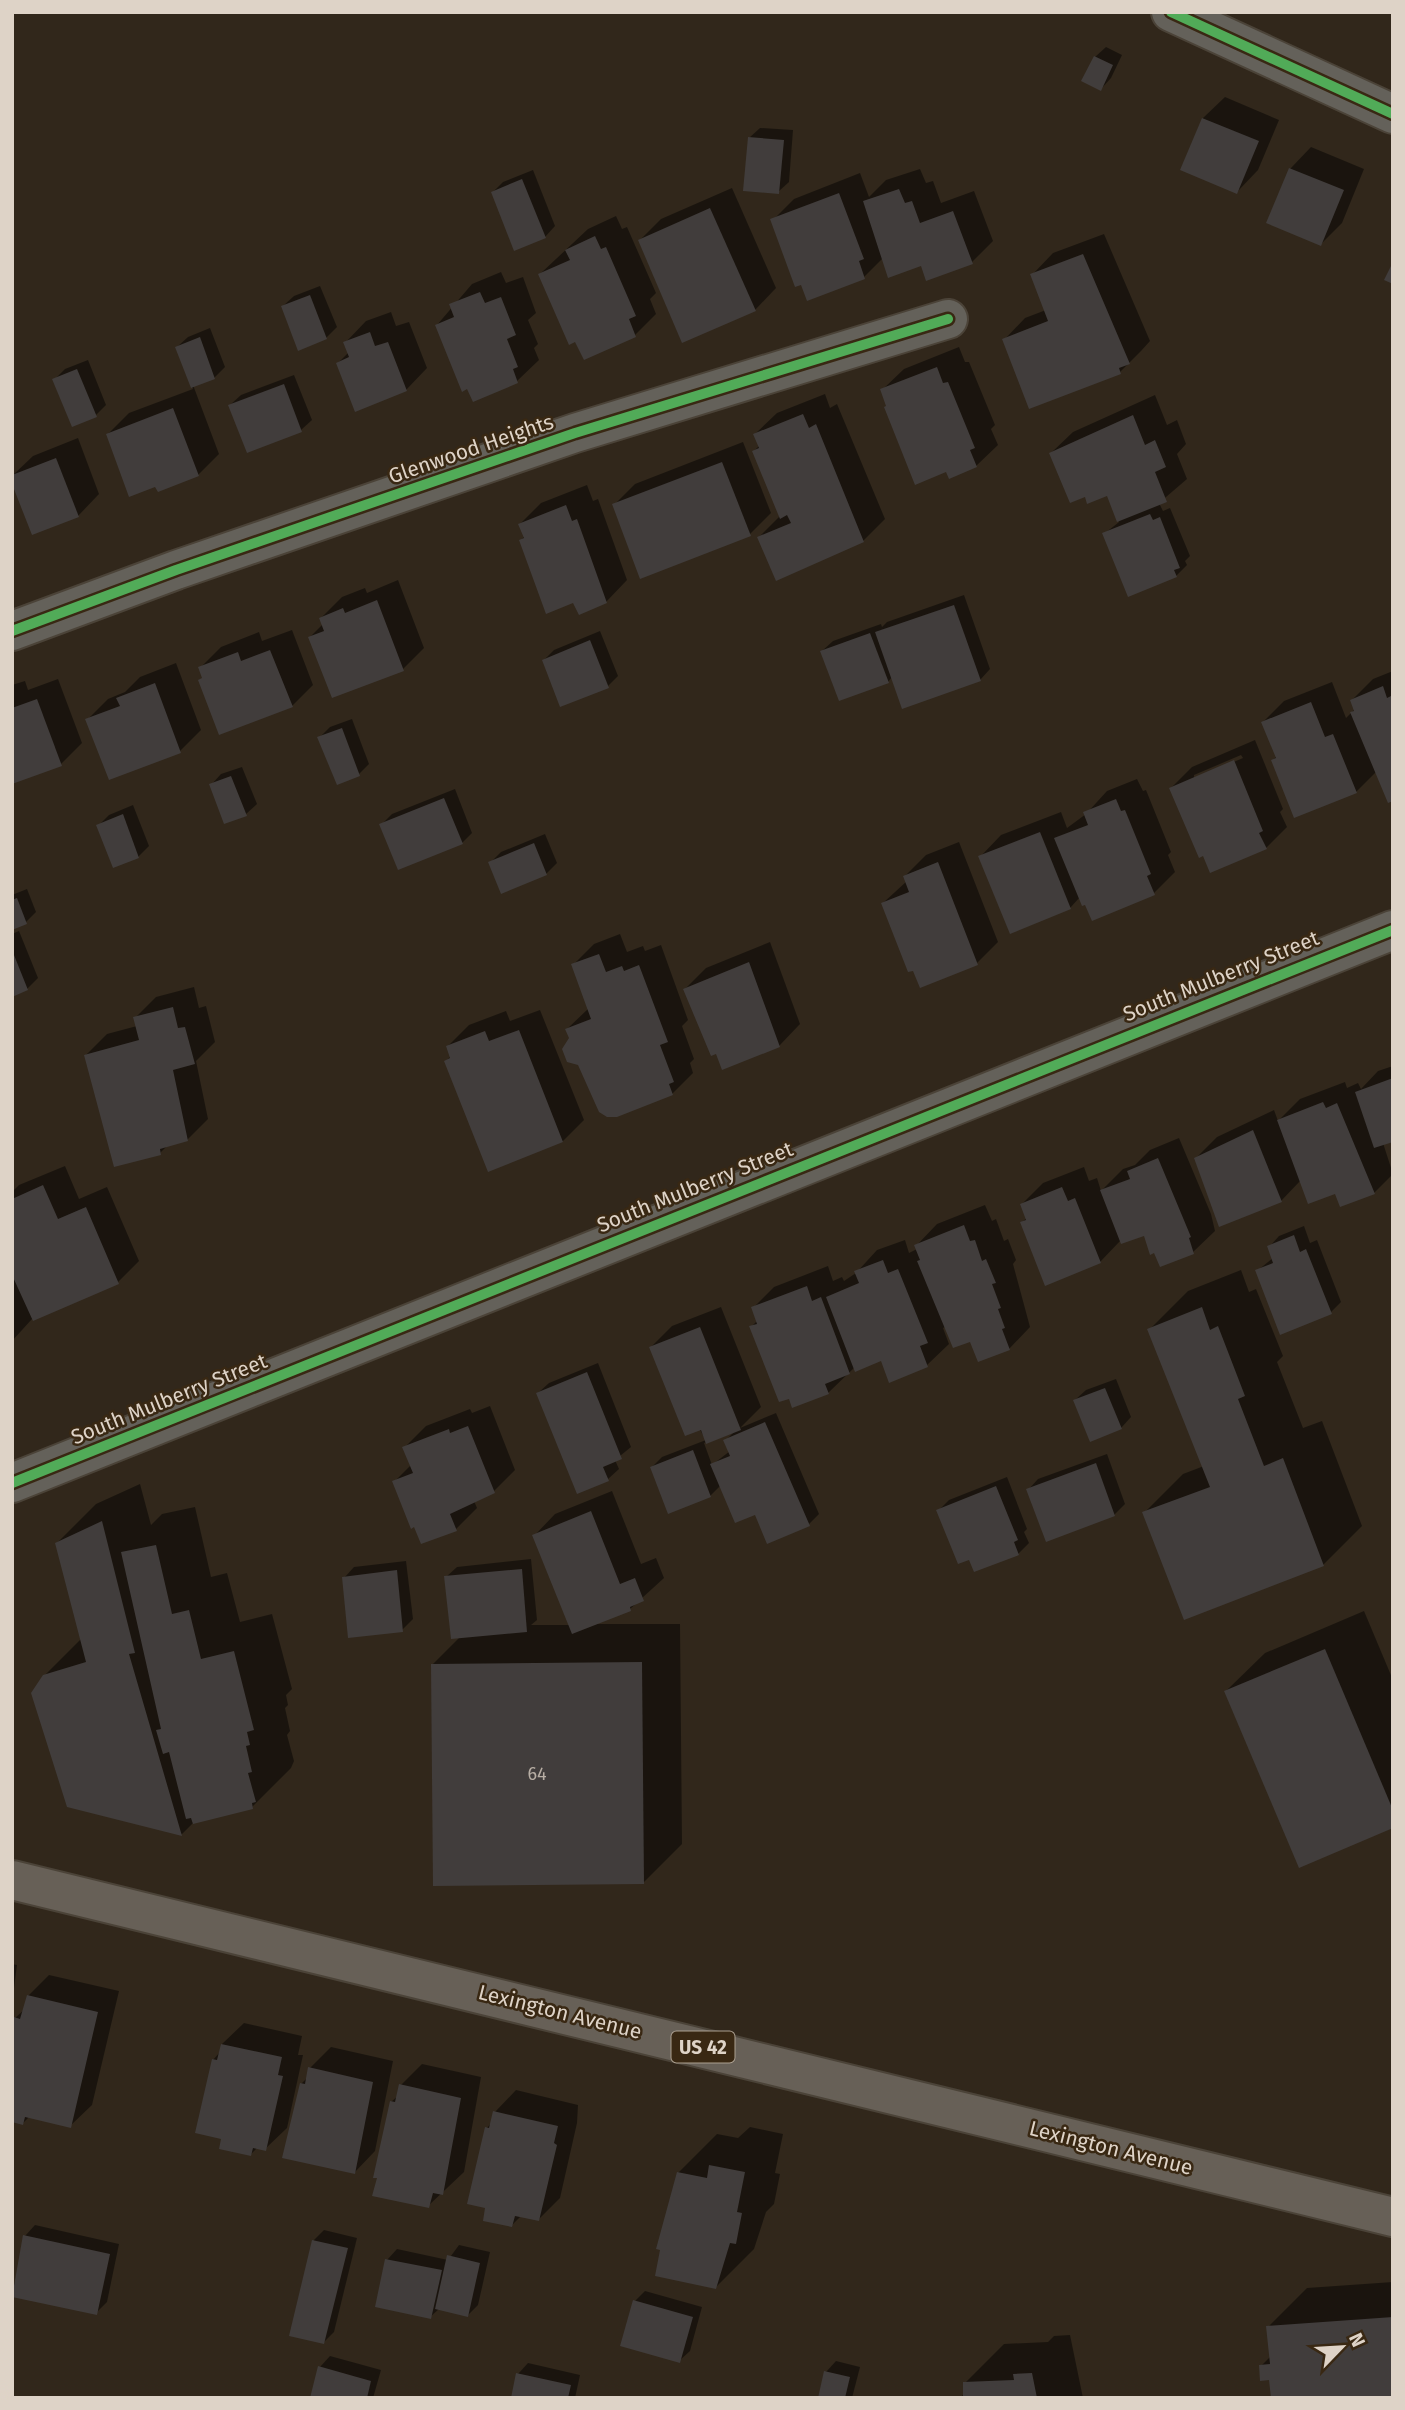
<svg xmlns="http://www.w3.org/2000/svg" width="1405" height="2410" font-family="'Fira Sans',sans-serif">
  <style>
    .shadow { fill: #0007; fill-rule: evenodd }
    .building { fill: #413d3c }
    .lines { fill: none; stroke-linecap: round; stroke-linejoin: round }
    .minor-casing { stroke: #4b4338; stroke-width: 42 }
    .tertiary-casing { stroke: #4b4338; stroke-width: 42 }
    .primary-casing { stroke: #4b4338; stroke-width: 42 }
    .minor { stroke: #64615a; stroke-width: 38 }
    .tertiary { stroke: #64615a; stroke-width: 38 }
    .primary { stroke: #676057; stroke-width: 38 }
    .cycleway-casing { stroke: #392813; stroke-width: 15 }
    .cycleway { stroke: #51ab58; stroke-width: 10 }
    .labels { text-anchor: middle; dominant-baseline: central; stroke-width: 5; stroke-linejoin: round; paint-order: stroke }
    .number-label { font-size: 18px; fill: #b7aea4 }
    .shield { fill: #392813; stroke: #aca091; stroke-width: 2 }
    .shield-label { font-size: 19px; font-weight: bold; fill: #ded3c7 }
    .street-label { font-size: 21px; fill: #ded3c7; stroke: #392813 }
  </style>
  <rect width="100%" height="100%" fill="#31271b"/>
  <g class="shadow">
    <path d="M1106 47 1122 55 1111 78 1101 89 1095 57Z"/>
    <path d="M1225 97 1279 120 1258 170 1237 192 1183 169 1203 118Z"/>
    <path d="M760 128 793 130 789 182 778 192 749 138Z"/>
    <path d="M1311 147 1364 169 1342 223 1321 244 1290 169Z"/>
    <path d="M920 169 926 183 933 181 941 203 974 191 993 241 972 262 922 264 883 258 864 277 773 220 794 199 860 173 869 197 886 180Z"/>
    <path d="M533 170 555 226 545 237 493 192 503 182Z"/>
    <path d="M732 188 776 288 755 310 640 240 661 219Z"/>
    <path d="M616 216 622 229 627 227 656 293 650 299 656 314 635 335 540 274 588 229Z"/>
    <path d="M1104 234 1150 341 1141 351 1120 372 1004 340 1025 318 1046 310 1032 275 1053 253Z"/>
    <path d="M501 272 506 283 523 277 536 313 528 320 538 344 534 348 539 360 517 381 474 399 437 325 472 284Z"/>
    <path d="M320 286 337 327 326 338 283 306 294 296Z"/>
    <path d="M391 312 396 326 409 322 427 368 406 390 338 363 349 352 345 343 366 321Z"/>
    <path d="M210 328 225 367 214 378 193 385 219 454 198 475 108 434 129 413 193 389 177 347 188 337Z"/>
    <path d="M959 347 965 362H969L995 425 991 429 998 445 976 466 947 470 888 406 882 390 904 369Z"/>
    <path d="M88 360 106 405 96 415 54 380 65 369Z"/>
    <path d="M294 375 312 420 301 430 230 405 241 395Z"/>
    <path d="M825 394 830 408 837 404 885 519 863 541 759 537 780 516 754 451 760 445 755 434 777 413Z"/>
    <path d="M1155 395 1167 425 1177 420 1186 444 1177 454 1187 479 1159 503 1163 511 1170 508 1190 556 1185 561 1187 565 1176 576 1104 534 1119 522 1108 493 1051 453 1073 432Z"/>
    <path d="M78 438 99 494 78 516 12 476 33 456Z"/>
    <path d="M743 442 771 513 750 534 614 505 635 484Z"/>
    <path d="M587 485 593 501 598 499 627 580 606 602 574 601 521 540 525 536 520 524 541 503Z"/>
    <path d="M398 580 424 648 403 669 310 637 323 624 321 618 342 597 365 588 367 593Z"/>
    <path d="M964 595 990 669 980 680 892 677 888 682 822 651 833 641 881 624 882 627 887 622Z"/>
    <path d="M292 630 313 685 292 706 204 677 200 668 221 647 259 632 262 641Z"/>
    <path d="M600 631 618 676 608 686 544 660 554 650Z"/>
    <path d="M176 663 201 730 180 751 87 720 108 699 125 692 140 677Z"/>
    <path d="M1393 671V799L1377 771 1356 792 1273 760 1277 756 1263 722 1284 701 1332 682 1346 718 1355 709 1352 700 1373 679Z"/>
    <path d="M58 679 82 743 61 764 12 783V685L25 681 28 690Z"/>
    <path d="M352 719 369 764 359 774 319 738 330 727Z"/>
    <path d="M1255 740 1283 809 1280 812 1287 827 1266 848 1171 788 1192 767ZM1241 755 1243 758 1194 779V775Z"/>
    <path d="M242 767 257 804 246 814 211 785 221 774Z"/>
    <path d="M1137 779 1143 791 1146 790 1171 852 1168 855 1175 872 1154 893 1086 903 1080 897 1070 908 980 857 1001 835 1061 812 1067 828 1086 814 1107 791Z"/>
    <path d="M455 789 472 833 462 843 382 824 392 814Z"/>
    <path d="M133 805 149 846 138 857 98 826 109 815Z"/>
    <path d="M545 834 557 863 546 874 502 892 491 862 501 852Z"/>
    <path d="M959 842 998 942 977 963 914 969 883 903 907 881 905 876 926 855Z"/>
    <path d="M27 889 36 912 26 922 12 928V895Z"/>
    <path d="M19 931 38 978 27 989 12 995V934Z"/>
    <path d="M620 934 627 952 643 946 645 951 661 945 688 1020 682 1026 694 1059 690 1063 693 1073 672 1094 571 1038 567 1029 589 1008 573 965 594 944Z"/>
    <path d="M770 942 800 1024 779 1046 685 989 706 968Z"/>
    <path d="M194 987 199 1008 206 1006 215 1042 196 1061 208 1119 187 1140 168 1145 160 1153 86 1055 107 1034 137 1026 135 1018 156 997Z"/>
    <path d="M540 1010 584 1120 563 1141 489 1169 446 1061 451 1056 448 1046 469 1025 506 1011 510 1021Z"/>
    <path d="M1393 1066V1140L1383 1143 1393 1174 1374 1193 1336 1192 1301 1180 1281 1201 1196 1158 1217 1137 1274 1110 1278 1121 1300 1099 1345 1082 1347 1088 1358 1083 1361 1089 1378 1071Z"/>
    <path d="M1179 1138 1211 1214 1215 1231 1193 1252 1145 1234 1121 1240 1100 1262 1022 1222 1027 1218 1022 1204 1043 1183 1084 1167 1089 1181 1097 1178 1101 1191 1123 1169 1135 1165 1150 1150Z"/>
    <path d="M65 1166 79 1199 107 1187 139 1261 118 1282 32 1319 12 1341V1192L19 1185Z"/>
    <path d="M985 1205 992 1221 996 1219 1004 1241 1008 1239 1016 1260 1013 1264 1030 1327 1009 1349 947 1326 943 1328 949 1344 927 1365 890 1380 882 1359 855 1367 828 1393 751 1327 757 1321 753 1308 774 1287 828 1266 833 1281 842 1277 844 1281 856 1273 877 1250 905 1240 909 1253 917 1249 916 1246 937 1224Z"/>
    <path d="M1304 1226 1310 1243 1317 1240 1341 1302 1331 1312 1257 1271 1273 1258 1269 1247 1279 1236Z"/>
    <path d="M1241 1270 1249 1292 1256 1289 1283 1356 1277 1362 1303 1428 1322 1421 1362 1526 1323 1565 1144 1513 1183 1474 1204 1466 1149 1330 1188 1291Z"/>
    <path d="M721 1307 761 1407 740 1428 776 1413 819 1514 809 1524 756 1513 721 1485 710 1496 652 1467 662 1457 706 1440 651 1347 672 1326ZM736 1430 725 1441 730 1451 712 1465 704 1443Z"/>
    <path d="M598 1363 631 1447 615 1460 619 1469 608 1479 538 1393 549 1383Z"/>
    <path d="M1116 1379 1131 1417 1121 1428 1075 1400 1086 1390Z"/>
    <path d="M490 1406 515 1470 494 1491 474 1501 477 1508 456 1529 394 1482 411 1465 404 1448 426 1426 470 1409 472 1413Z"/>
    <path d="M1107 1454 1125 1504 1114 1515 1028 1490 1038 1479Z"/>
    <path d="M1007 1477 1027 1529 1024 1532 1029 1543 1018 1554 939 1510 949 1500Z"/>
    <path d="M140 1484 151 1525 162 1514 195 1507 211 1577 227 1573 240 1622 272 1614 292 1689 286 1695 288 1705 285 1708 290 1731 287 1735 294 1761 291 1768 252 1807 194 1822 182 1834 69 1806 44 1676 82 1638 57 1543 96 1504Z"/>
    <path d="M612 1491 641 1564 656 1558 664 1578 630 1609 592 1624H680L682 1844 643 1883 432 1665 460 1637 446 1577 457 1567 531 1559 537 1620 531 1625H570L534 1536 555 1514Z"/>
    <path d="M406 1561 413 1619 402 1630 344 1578 354 1567Z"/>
    <path d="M1364 1611 1393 1680V1826L1226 1691 1265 1653Z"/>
    <path d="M12 1964 17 1965 12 2003Z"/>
    <path d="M49 1975 119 1991 92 2105 70 2126 29 2117 23 2123 15 2018 25 2009 28 1996Z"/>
    <path d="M244 2023 302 2036 298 2055H303L287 2128 265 2149 258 2147 251 2154 223 2138 213 2060 220 2052 222 2044Z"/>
    <path d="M331 2047 393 2061 375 2151 354 2173 301 2084 308 2077 310 2068Z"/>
    <path d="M422 2064 481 2077 464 2172 428 2206 391 2102 399 2095 401 2085Z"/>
    <path d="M516 2090 578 2105 577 2123 560 2198 538 2220 521 2216 511 2226 487 2128 492 2122 495 2112Z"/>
    <path d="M750 2127 783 2134 775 2173 780 2174 774 2204 766 2212 754 2249 715 2288 678 2173 717 2134 738 2138Z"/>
    <path d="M35 2225 119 2244 107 2302 96 2313 12 2295 25 2236Z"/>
    <path d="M324 2230 357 2238 334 2332 323 2343 314 2240Z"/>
    <path d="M459 2245 490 2252 478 2305 468 2315 439 2309 430 2317 387 2260 397 2249 448 2260Z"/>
    <path d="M1393 2282V2398L1271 2378 1261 2366 1271 2356 1268 2327 1307 2288Z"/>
    <path d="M645 2291 702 2307 690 2351 679 2361 635 2301Z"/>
    <path d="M1070 2335 1083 2398H960L965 2393V2383L1004 2344 1048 2342 1054 2336Z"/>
    <path d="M330 2356 381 2370 373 2398H311L320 2367Z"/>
    <path d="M836 2361 860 2367 852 2398H820L826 2372Z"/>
    <path d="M528 2363 580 2375 575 2398H512L518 2374Z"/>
  </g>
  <g class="building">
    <path d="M1094 56 1113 65 1101 91 1081 81Z"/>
    <path d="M1202 118 1259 141 1237 194 1180 170Z"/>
    <path d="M748 137 784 140 779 194 743 191Z"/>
    <path d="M1289 168 1344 190 1321 246 1266 223Z"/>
    <path d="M522 179 546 238 514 251 491 192Z"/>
    <path d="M899 189 905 203 912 201 920 223 953 211 973 264 926 281 921 266 888 278 863 201Z"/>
    <path d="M839 193 864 259 859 261 865 279 807 301 801 285 795 287 770 219Z"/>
    <path d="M710 208 756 311 682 343 638 240Z"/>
    <path d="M595 236 601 249 606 247 636 316 629 319 636 337 584 360 575 342 569 345 538 274 570 260 565 250Z"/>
    <path d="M1083 254 1130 364 1119 368 1121 374 1029 409 1002 339 1048 321 1030 274Z"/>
    <path d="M1393 262V284L1384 280Z"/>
    <path d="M480 292 485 303 501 297 516 335 507 339 518 367 513 369 518 383 473 402 467 389 462 392 435 325 454 317 449 304Z"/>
    <path d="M310 295 327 339 298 351 281 306Z"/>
    <path d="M370 332 375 346 388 342 407 391 355 412 336 363 349 357 343 342Z"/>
    <path d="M200 337 215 379 191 388 175 347Z"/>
    <path d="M937 367 943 383 948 382 975 448 970 450 977 467 949 479 946 472 915 485 884 407 886 406 880 389Z"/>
    <path d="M77 369 97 417 72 427 52 379Z"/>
    <path d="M284 384 302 432 247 453 228 405Z"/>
    <path d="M173 408 199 476 158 492 155 487 129 497 106 434Z"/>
    <path d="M803 414 809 428 816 424 864 542 776 581 757 537 791 523 787 515 780 519 752 451 759 448 753 434Z"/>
    <path d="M1133 415 1145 445 1155 440 1166 467 1155 472 1167 502 1117 522 1107 496 1087 504 1085 497 1070 503 1049 453Z"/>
    <path d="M56 458 79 517 32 535 12 484V475Z"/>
    <path d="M722 462 751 536 640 579 612 504Z"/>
    <path d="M566 505 572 521 577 519 607 603 579 615 573 603 546 614 519 540 524 538 518 524Z"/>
    <path d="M1150 514 1153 520 1160 517 1180 568 1174 570 1177 577 1128 597 1102 533Z"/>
    <path d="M377 600 404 671 332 698 308 637 324 631 319 618 343 608 345 613Z"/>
    <path d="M954 605 981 681 902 709 875 632Z"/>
    <path d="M870 633 889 683 839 701 820 651Z"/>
    <path d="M590 640 609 688 560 707 542 660Z"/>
    <path d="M270 650 293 707 219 735 198 680 202 678 198 667 238 652 241 661Z"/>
    <path d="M155 683 181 753 109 780 85 719 120 706 116 698Z"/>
    <path d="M1383 686 1387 698 1393 695V801L1388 803 1350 712 1354 711 1350 700Z"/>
    <path d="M37 699 62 766 12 784V708Z"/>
    <path d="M1311 702 1325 737 1333 734 1357 793 1294 818 1271 760 1276 758 1261 722Z"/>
    <path d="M342 728 360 776 337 785 317 737Z"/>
    <path d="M1234 760 1263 831 1259 833 1267 849 1210 873 1203 856 1199 858 1169 788Z"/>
    <path d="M231 776 247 816 224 824 209 784Z"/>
    <path d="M444 798 463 844 398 870 379 824Z"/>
    <path d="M1116 799 1121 811 1125 810 1151 874 1147 876 1155 895 1092 921 1085 905 1082 906 1054 838 1088 825 1083 812Z"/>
    <path d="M123 814 139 858 113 868 96 825Z"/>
    <path d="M1040 832 1071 909 1010 934 978 856Z"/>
    <path d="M534 843 547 875 501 894 488 862Z"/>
    <path d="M938 862 978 965 920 988 913 971 908 972 881 903 909 892 903 876Z"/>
    <path d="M17 898 27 924 12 930V900Z"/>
    <path d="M12 950 28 990 12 997Z"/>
    <path d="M599 954 606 972 622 966 624 971 639 965 668 1042 660 1045 674 1082 669 1084 673 1095 617 1117H607L599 1112 578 1065 567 1062 562 1049 569 1038 565 1029 591 1019 571 964Z"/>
    <path d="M749 962 780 1047 722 1070 716 1054 711 1056 683 989Z"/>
    <path d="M173 1007 178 1028 185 1027 195 1064 173 1070 188 1141 160 1149 161 1155 114 1167 84 1055 139 1040 133 1017Z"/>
    <path d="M519 1030 563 1142 488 1172 444 1061 450 1058 446 1046 485 1031 489 1041Z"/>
    <path d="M1393 1078V1142L1374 1148 1355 1092Z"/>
    <path d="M1323 1102 1326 1108 1337 1103 1375 1194 1340 1207 1335 1194 1308 1204 1277 1120Z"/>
    <path d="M1253 1130 1282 1202 1219 1227 1194 1158Z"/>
    <path d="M1158 1158 1191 1237 1189 1238 1194 1254 1160 1267 1154 1253 1150 1255 1144 1236 1121 1244 1100 1190 1130 1179 1127 1171Z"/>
    <path d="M43 1185 58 1219 86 1207 119 1284 33 1321 12 1275V1199Z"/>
    <path d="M1062 1187 1068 1201 1075 1198 1101 1263 1045 1286 1020 1222 1026 1220 1020 1204Z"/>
    <path d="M964 1225 970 1241 975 1240 982 1261 986 1259 996 1283 992 1284 1001 1308 998 1309 1005 1328 1002 1329 1010 1350 978 1362 970 1342 953 1348 917 1261 920 1260 914 1245Z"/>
    <path d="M1294 1235 1300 1252 1306 1249 1332 1314 1280 1335 1255 1270 1273 1263 1267 1246Z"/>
    <path d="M883 1260 888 1273 898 1269 928 1343 920 1346 928 1367 889 1383 881 1361 855 1372 826 1297 859 1283 854 1271Z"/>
    <path d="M807 1286 812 1301 821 1297 850 1374 825 1384 829 1394 792 1408 789 1399 779 1402 749 1326 757 1324 751 1307Z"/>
    <path d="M1202 1307 1210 1330 1218 1326 1245 1396 1238 1399 1264 1466 1283 1458 1324 1566 1184 1620 1142 1512 1210 1487 1147 1329Z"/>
    <path d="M700 1327 741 1430 706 1444 701 1430 685 1436 649 1347Z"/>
    <path d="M587 1372 622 1459 603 1467 609 1481 577 1494 536 1393Z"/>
    <path d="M1105 1388 1122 1429 1090 1442 1073 1400Z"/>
    <path d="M765 1422 810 1526 767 1544 755 1515 735 1523 710 1464 730 1456 723 1440Z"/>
    <path d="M468 1426 495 1493 450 1514 457 1531 421 1544 414 1527 411 1529 392 1481 413 1473 402 1447 449 1429 450 1433Z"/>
    <path d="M693 1450 711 1497 668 1514 650 1467Z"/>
    <path d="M1096 1463 1115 1516 1046 1542 1026 1489Z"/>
    <path d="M996 1486 1018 1540 1014 1542 1019 1555 974 1572 969 1560 958 1564 936 1510Z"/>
    <path d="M591 1511 620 1584 635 1578 644 1601 630 1607 631 1611 572 1634 532 1535Z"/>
    <path d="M102 1521 135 1653 129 1654 182 1836 67 1807 31 1693 43 1675 86 1662 55 1543Z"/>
    <path d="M156 1545 172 1614 189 1610 201 1659 234 1651 254 1730 247 1732 250 1745 246 1746 252 1772 248 1773 256 1802 252 1803 253 1809 193 1824 191 1818 186 1819 169 1752 163 1754 156 1730 161 1729 121 1552Z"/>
    <path d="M522 1569 527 1632 451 1639 444 1576Z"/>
    <path d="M397 1570 403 1632 348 1638 342 1577Z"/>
    <path d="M1325 1649 1393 1810V1828L1299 1868 1224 1691Z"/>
    <path d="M642 1662 644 1884 433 1886 431 1664Z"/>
    <path d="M27 1995 98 2012 71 2128 25 2117 23 2125 12 2122V2024L14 2017 20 2019Z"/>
    <path d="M221 2044 282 2057 278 2075 283 2076 266 2151 253 2148 251 2156 219 2149 221 2139 195 2133 212 2059 217 2060Z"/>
    <path d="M308 2067 373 2082 355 2174 282 2158 300 2083 305 2084Z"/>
    <path d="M399 2084 461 2098 443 2195 433 2193 429 2208 372 2196 377 2178H373L390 2101 395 2102Z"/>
    <path d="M493 2111 558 2126 554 2143 557 2145 539 2221 515 2216 512 2227 483 2221 485 2208 467 2204 485 2127 489 2128Z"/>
    <path d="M709 2165 745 2172 737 2212 742 2213 736 2244 730 2243 716 2289 655 2276 660 2250 656 2249 677 2172 707 2178Z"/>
    <path d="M23 2235 110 2254 97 2315 12 2297Z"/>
    <path d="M312 2240 348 2248 324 2344 289 2336Z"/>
    <path d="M447 2255 480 2263 468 2317 435 2309Z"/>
    <path d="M385 2259 442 2270 431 2319 375 2307Z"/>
    <path d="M633 2300 693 2317 680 2363 620 2346Z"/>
    <path d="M1393 2317V2398H1271L1269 2380 1260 2381 1259 2365 1270 2364 1266 2326Z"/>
    <path d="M318 2366 371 2381 367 2398H310Z"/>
    <path d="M824 2371 850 2377 845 2398H818Z"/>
    <path d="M516 2373 571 2385 568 2398H511Z"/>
    <path d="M1032 2373 1037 2398H963V2382L1014 2380 1013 2374Z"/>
  </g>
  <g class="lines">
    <defs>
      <g id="minor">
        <path d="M1171 12 1393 114"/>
        <path d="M12 631 176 570 575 433 948 319"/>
      </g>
      <path id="tertiary" d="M12 1483 1393 930"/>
      <path id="primary" d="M12 1880 1393 2217"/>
    </defs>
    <use href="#minor" class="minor-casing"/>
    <use href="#tertiary" class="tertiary-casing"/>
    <use href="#primary" class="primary-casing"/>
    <use href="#minor" class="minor"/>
    <use href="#tertiary" class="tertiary"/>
    <use href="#primary" class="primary"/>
    <defs>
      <g id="cycleway">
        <path d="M1171 12 1393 114"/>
        <path d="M12 631 176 570 575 433 948 319"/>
        <path d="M12 1483 1393 930"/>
      </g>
    </defs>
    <use href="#cycleway" class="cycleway-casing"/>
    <use href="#cycleway" class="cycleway"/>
  </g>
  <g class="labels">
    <g class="number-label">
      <text x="537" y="1774">64</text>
    </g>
    <rect class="shield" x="671.5" y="2031.5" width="63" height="31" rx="5"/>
    <g class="shield-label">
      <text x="703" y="2047">US 42</text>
    </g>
    <g class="street-label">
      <text transform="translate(471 449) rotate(-19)">Glenwood Heights</text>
      <text transform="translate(1221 976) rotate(-22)">South Mulberry Street</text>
      <text transform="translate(695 1187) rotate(-22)">South Mulberry Street</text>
      <text transform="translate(169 1399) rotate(-22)">South Mulberry Street</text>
      <text transform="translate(560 2012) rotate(14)">Lexington Avenue</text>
      <text transform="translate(1111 2148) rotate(14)">Lexington Avenue</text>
    </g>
  </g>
  <rect width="1405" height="2410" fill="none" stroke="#ded3c7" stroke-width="28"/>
  <g transform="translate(1342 2347) rotate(65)" stroke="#392813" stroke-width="5" paint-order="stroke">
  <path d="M0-5L12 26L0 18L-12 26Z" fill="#ded3c7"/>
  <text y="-10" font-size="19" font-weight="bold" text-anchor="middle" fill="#ded3c7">N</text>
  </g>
</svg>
